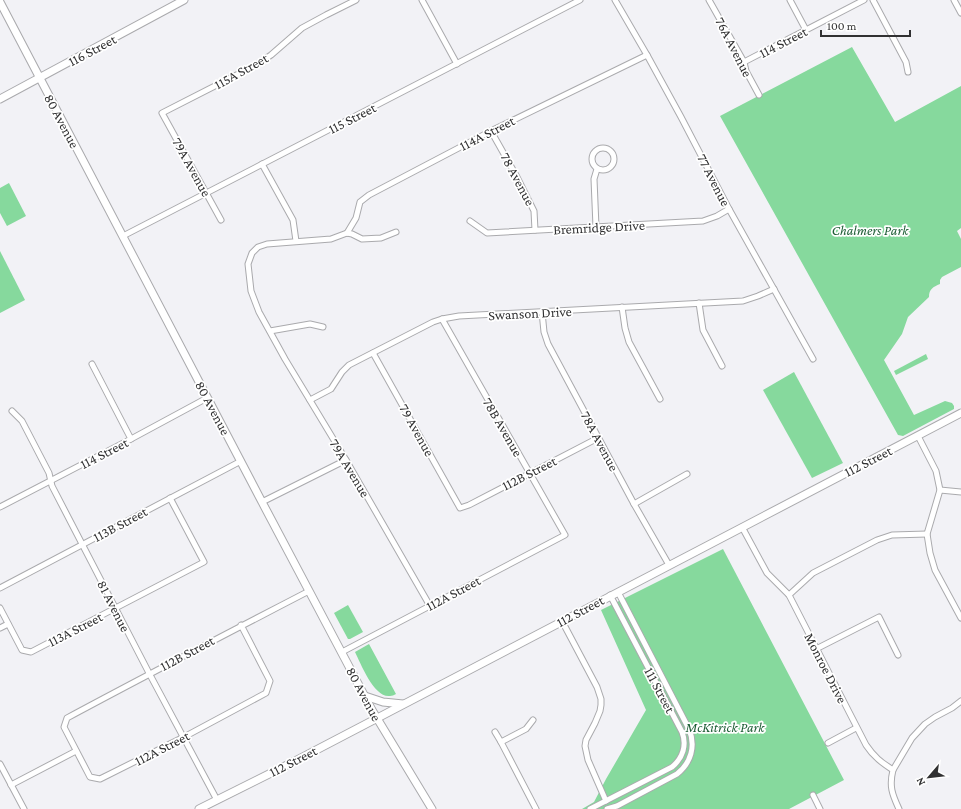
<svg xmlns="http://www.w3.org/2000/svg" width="961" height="809" font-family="'Crimson Pro',serif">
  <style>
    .green { fill: #86d99d }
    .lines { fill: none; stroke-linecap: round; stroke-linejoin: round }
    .street-casing { stroke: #aaaaad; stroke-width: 7 }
    .secondary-casing { stroke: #aaaaad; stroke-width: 9 }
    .street { stroke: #fff; stroke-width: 5 }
    .secondary { stroke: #fff; stroke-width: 7 }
    .labels { text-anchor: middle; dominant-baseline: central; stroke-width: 3.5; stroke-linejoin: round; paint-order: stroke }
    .street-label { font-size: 14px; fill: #313132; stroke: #fff }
    .park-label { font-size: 14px; font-style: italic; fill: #1d5e35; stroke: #fff }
  </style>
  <rect width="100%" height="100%" fill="#f2f2f6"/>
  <g class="green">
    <path d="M852 47 895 122 961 86V228L957 231 961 239V267L942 277 940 280V284C933 287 929 289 929 297L908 317 902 334 884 360 914 415 945 401 952 403 954 406V409L903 436 898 435 720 116Z"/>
    <path d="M9 183 26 216 7 226 0 213V188Z"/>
    <path d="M0 251 25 300 0 313Z"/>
    <path d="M926 354 928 359 896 375 894 371Z"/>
    <path d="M794 372 843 463 812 478 763 390Z"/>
    <path d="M723 549 844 780 789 809H582L594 802 606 779 646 710 601 610Z"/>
    <path d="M348 605 363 632 350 639H348L334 613Z"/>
    <path d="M369 644 396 694C394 695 392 696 390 696 374 698 361 664 355 652Z"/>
  </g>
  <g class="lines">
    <defs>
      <g id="street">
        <path d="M422 0 457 64"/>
        <path d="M615 0 647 55 681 117 729 209 813 359"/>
        <path d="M709 0 744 62 746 71 759 95"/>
        <path d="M790 0 806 30"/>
        <path d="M873 0 906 62 908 72"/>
        <path d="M954 0 961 13"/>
        <path d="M744 62 864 0"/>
        <path d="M491 131 517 177 534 211 535 230"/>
        <circle cx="603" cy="159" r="11"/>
        <path d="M262 164 293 220 296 241"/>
        <path d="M221 220 162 113 258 64 271 55 302 28 326 15 356 0"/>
        <path d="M470 221 487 233 703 221 717 216 729 209"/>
        <path d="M596 227 594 179 597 169"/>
        <path d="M396 232 381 238 362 239 352 234 347 233 331 239 267 244 258 247 252 253 248 264 251 291 259 312 285 359 346 460 430 606"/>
        <path d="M347 233 356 218 360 202 369 195 491 131 647 55"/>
        <path d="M123 236 580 0"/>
        <path d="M699 303 703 330 722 366"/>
        <path d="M622 307 625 328 629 342 660 399"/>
        <path d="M542 312 544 332 548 344 634 504 669 565"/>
        <path d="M270 331 310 324 323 327"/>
        <path d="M373 353 460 508 469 505 598 438"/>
        <path d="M92 364 131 439"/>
        <path d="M310 400 331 389 342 372 349 365 433 322 442 319 459 316 743 301 758 296 774 289"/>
        <path d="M12 411 22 421 49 473 52 486 149 673 217 800"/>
        <path d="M918 436 936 471 940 490 927 534 930 553 935 570 961 618"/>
        <path d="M940 490 961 492"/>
        <path d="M262 502 346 460"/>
        <path d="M634 504 687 474"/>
        <path d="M0 507 131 439 207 398"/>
        <path d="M742 527 767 573 789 595 866 745C874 757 881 762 893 770 889 786 892 794 899 809"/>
        <path d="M0 588 241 461"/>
        <path d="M789 595 813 573 877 540 892 535 927 534"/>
        <path d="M0 608 22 650 31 652 204 562 170 498"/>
        <path d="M562 621 597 687 601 699V705L600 711 595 723 586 740 585 746 588 760 606 801"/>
        <path d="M241 625 270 681 266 693 184 737 100 779 90 777 64 727 67 718C147 675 228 633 309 591"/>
        <path d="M0 628 8 624"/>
        <path d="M816 649 879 617 898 655"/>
        <path d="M342 652 565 535 442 319"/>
        <path d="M533 720 526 729 501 742 536 809"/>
        <path d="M495 732 501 742"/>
        <path d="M828 743 856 728"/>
        <path d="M0 764 24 809"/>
        <path d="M893 770 912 738 925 724 935 717 952 708 961 701"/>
        <path d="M11 785 76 751"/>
        <path d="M813 795 820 809"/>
        <path d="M590 809 672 767C683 758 687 745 682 732L610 595"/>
        <path d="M607 809 617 806 677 774C691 763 696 746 689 729L618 592"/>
      </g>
      <g id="secondary">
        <path d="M0 2 262 502 372 710 432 809"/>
        <path d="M0 99 184 0"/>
        <path d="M365 696 383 702 403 704"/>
        <path d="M199 809 299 759 961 413"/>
      </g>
    </defs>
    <use href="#street" class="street-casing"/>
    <use href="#secondary" class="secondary-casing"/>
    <use href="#street" class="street"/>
    <use href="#secondary" class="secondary"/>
  </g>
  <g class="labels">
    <g class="street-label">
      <text transform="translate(783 42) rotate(-27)">114 Street</text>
      <text transform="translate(734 47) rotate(63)">76A Avenue</text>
      <text transform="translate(92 50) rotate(-28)">116 Street</text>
      <text transform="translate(241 71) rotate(-29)">115A Street</text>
      <text transform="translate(352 118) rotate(-27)">115 Street</text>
      <text transform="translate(62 121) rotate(62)">80 Avenue</text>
      <text transform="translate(487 133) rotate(-27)">114A Street</text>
      <text transform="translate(192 167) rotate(61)">79A Avenue</text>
      <text transform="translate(518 179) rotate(62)">78 Avenue</text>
      <text transform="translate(714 180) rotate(63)">77 Avenue</text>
      <text transform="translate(599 227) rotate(-3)">Bremridge Drive</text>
      <text transform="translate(530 313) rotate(-3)">Swanson Drive</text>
      <text transform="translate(213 408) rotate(62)">80 Avenue</text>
      <text transform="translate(503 427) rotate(60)">78B Avenue</text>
      <text transform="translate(417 430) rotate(61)">79 Avenue</text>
      <text transform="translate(600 441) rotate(62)">78A Avenue</text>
      <text transform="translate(104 453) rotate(-27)">114 Street</text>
      <text transform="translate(868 461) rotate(-27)">112 Street</text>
      <text transform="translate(350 468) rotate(59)">79A Avenue</text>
      <text transform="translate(529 473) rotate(-27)">112B Street</text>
      <text transform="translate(120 524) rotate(-28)">113B Street</text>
      <text transform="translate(453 593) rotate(-28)">112A Street</text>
      <text transform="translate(114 606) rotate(63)">81 Avenue</text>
      <text transform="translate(580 611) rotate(-28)">112 Street</text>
      <text transform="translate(75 629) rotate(-27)">113A Street</text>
      <text transform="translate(187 653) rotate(-28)">112B Street</text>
      <text transform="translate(826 668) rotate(63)">Monroe Drive</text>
      <text transform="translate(660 690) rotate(62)">111 Street</text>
      <text transform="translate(364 694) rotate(62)">80 Avenue</text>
      <text transform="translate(162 748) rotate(-27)">112A Street</text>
      <text transform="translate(293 761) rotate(-27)">112 Street</text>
    </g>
    <g class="park-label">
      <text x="870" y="230">Chalmers Park</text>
      <text x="725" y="727">McKitrick Park</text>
    </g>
  </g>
  <g transform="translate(929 777) rotate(242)" stroke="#ffffff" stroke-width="3" paint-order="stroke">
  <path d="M0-3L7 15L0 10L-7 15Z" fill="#313132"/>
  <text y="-6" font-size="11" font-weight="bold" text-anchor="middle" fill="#313132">N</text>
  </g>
  <path d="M821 30v6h89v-6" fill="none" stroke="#313132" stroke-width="2"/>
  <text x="827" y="30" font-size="12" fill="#313132" stroke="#ffffff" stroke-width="3" paint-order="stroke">100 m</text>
</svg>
